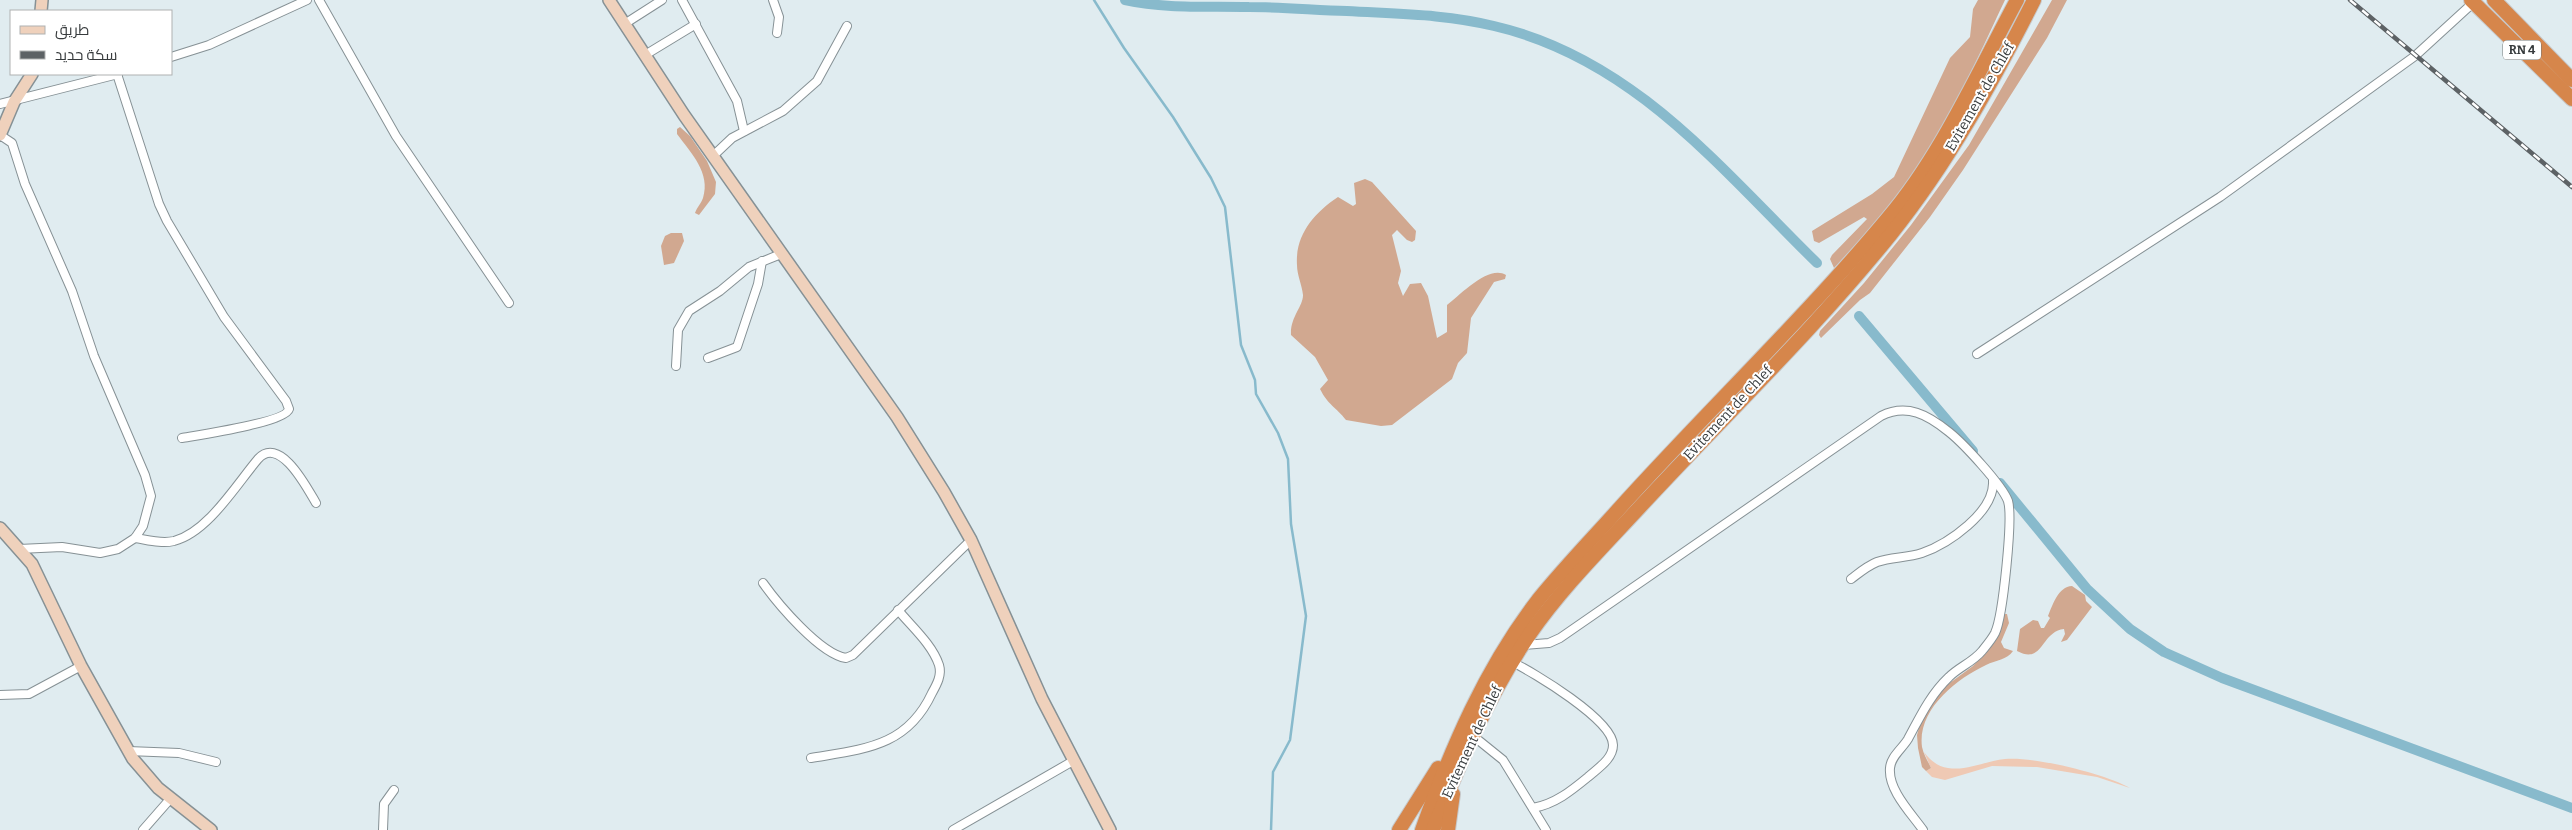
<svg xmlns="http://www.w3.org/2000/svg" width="2572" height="830" font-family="Bitter,Cairo,serif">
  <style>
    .green { fill: #efc9b4 }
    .forest { fill: #d1a890 }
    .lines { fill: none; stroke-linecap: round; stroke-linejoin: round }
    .stream { stroke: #88bacc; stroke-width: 2.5 }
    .canal { stroke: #88bacc; stroke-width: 10 }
    .minor-casing { stroke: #869195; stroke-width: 10 }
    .secondary-casing { stroke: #869195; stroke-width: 14 }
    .trunk-casing { stroke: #c7c8c9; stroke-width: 16 }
    .minor { stroke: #fff; stroke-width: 8 }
    .secondary { stroke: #efd1bc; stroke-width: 11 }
    .trunk { stroke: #d6864b; stroke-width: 14 }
    .rail-casing { stroke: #5d6265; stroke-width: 4.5 }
    .rail { stroke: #fff; stroke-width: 2.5; stroke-dasharray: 8; stroke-linecap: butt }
    .labels { text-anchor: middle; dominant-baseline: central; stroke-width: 4; stroke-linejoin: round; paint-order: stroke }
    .shield { fill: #fff; stroke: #737677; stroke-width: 1 }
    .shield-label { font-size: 12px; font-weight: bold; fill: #373b3d }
    .street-label { font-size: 14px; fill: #373b3d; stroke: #fff }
  </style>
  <rect width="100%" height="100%" fill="#e0ecf0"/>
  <path class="green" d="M1924 752C1930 760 1938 767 1948 768 1967 771 1986 761 2005 759 2033 756 2106 774 2130 788L2097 777 2037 767 1992 766 1945 780 1932 777 1926 771 1931 768Z"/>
  <g class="forest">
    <path d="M1978 0H2005C1977 59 1950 121 1913 175 1889 208 1862 238 1834 268L1830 259 1832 255 1867 219 1864 217 1819 243 1814 241 1812 231 1872 194 1894 177 1950 58 1970 37 1973 9Z"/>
    <path d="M2052 0H2067L2047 38 1963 170 1930 217 1870 293 1860 300 1821 338 1819 335 1820 331 1864 283 1911 225 1969 145Z"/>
    <path d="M680 127 690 136 707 161 716 182 715 194 699 215 695 213C697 207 701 204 703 198 711 173 691 153 677 134V129Z"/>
    <path d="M1365 179 1372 182 1416 231 1415 240 1412 242 1407 240 1397 230 1392 235 1401 271 1398 283 1403 296 1410 284 1421 283 1428 296 1437 338 1447 332V305C1460 295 1489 264 1506 275L1505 279 1494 282 1471 318 1467 353 1458 363 1452 379 1392 425 1381 426 1346 420C1336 407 1328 405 1320 389L1328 380 1315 357 1291 335C1290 317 1303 307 1303 295 1302 285 1297 275 1297 265 1295 235 1314 213 1338 197L1353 206 1356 204 1354 183Z"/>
    <path d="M671 233H682L684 241 674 263 664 265 661 246 665 236Z"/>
    <path d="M2072 586 2085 595 2086 601 2092 607 2067 640 2061 642 2065 634 2064 629C2040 632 2044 665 2017 651L2020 629 2033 620 2038 621 2041 628H2044L2050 618 2048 616C2053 604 2058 587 2072 586Z"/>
    <path d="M2003 614H2007L2009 623 2001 642 2004 648 2013 651C2007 660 1996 660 1986 665 1956 679 1917 710 1922 747 1924 756 1928 761 1931 768L1926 771 1922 767 1918 748 1917 735 1920 724 1943 688 1973 666 1996 640Z"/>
  </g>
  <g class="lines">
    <path class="stream" d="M1094 0 1124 48 1173 117 1211 178 1225 207 1241 345 1255 380 1256 394 1278 433 1288 459 1291 524 1306 616 1290 740 1273 772 1271 830"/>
    <g class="canal">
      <path d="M1125 0C1166 9 1207 6 1249 7 1282 7 1314 10 1347 11 1396 14 1446 14 1494 26 1633 58 1720 168 1817 263"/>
      <path d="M1859 316 1973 451"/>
      <path d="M2000 483 2087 589 2130 629 2164 652 2222 678 2572 808"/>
    </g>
    <defs>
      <g id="minor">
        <path d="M319 0 396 136 509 303"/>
        <path d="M682 0 737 101 744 131"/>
        <path d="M773 0 779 17 777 33"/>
        <path d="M626 23 662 0"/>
        <path d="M645 55 696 24"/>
        <path d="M171 57 209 45 307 0"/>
        <path d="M117 74 159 204 167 221 224 317 286 401 289 409C286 422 199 435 182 438"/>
        <path d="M0 104 118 74"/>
        <path d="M0 135 12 143 25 184 72 291 94 356 145 475 151 496 143 526 135 538 118 549 100 553 62 547 19 549"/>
        <path d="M714 155 732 138 783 111 817 81 847 26"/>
        <path d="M1977 354 2220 197 2415 56 2474 2"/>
        <path d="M708 358 737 347 758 284 762 261"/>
        <path d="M676 366 678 330 689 311 720 291 749 267 781 254"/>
        <path d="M135 538C148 540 161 544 174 541 208 532 236 485 258 459 280 435 307 488 316 503"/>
        <path d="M1851 579C1859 573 1867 566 1877 562 1891 557 1907 558 1922 553 1948 544 1995 512 1993 481"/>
        <path d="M763 583C778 604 820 654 846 658L853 655 971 540"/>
        <path d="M1523 645 1549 643 1560 638 1881 416C1907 403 1928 415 1949 432 1964 444 2002 485 2008 501 2013 518 2003 616 1995 633 1992 639 1986 646 1982 651 1973 662 1959 667 1949 677 1930 695 1920 717 1908 739 1902 749 1891 756 1890 768 1888 790 1911 813 1923 830"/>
        <path d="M1512 662C1533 672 1613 720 1613 745 1613 759 1598 768 1588 777 1571 791 1555 804 1533 808"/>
        <path d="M0 695 29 694 81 666"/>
        <path d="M1472 735 1503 760 1546 830"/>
        <path d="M128 751 179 753 216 762"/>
        <path d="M811 758C864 749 907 747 932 693 937 684 942 675 939 665 932 644 911 626 898 610"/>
        <path d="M143 830 171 798"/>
        <path d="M383 830 384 804 394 790"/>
        <path d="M953 830 1073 761"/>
      </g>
      <g id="secondary">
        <path d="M609 0 684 115 897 417 944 492 971 540 1042 699 1110 830"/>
        <path d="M41 11 42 0"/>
        <path d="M0 135 14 102 32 74"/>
        <path d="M0 528 32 564 81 666 133 759 158 788 211 830"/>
      </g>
      <g id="trunk">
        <path d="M2471 0 2572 99"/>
        <path d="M2494 0 2572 80"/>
        <path d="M1399 830 1438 768"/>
        <path d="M1422 830C1451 749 1485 669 1538 600 1563 569 1591 540 1617 511 1706 412 1803 320 1888 218 1941 156 1978 72 2017 0"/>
        <path d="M1433 830C1460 762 1488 696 1529 635 1561 589 1600 550 1638 509 1722 418 1813 331 1891 234 1948 163 1993 81 2034 0"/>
        <path d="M1448 830 1453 794"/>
      </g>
    </defs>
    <use href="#minor" class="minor-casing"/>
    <use href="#secondary" class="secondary-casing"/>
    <use href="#trunk" class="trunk-casing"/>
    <use href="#minor" class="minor"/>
    <use href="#secondary" class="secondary"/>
    <use href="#trunk" class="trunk"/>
    <defs>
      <path id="rail" d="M2350 0 2572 187"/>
    </defs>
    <use href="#rail" class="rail-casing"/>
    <use href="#rail" class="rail"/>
  </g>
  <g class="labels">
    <rect class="shield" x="2503" y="40.5" width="38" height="19" rx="4"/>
    <g class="shield-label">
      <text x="2522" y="50">RN 4</text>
    </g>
    <g class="street-label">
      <text transform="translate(1980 97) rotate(-60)">Evitement de Chlef</text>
      <text transform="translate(1728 413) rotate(-47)">Evitement de Chlef</text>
      <text transform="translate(1472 742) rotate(-65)">Evitement de Chlef</text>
    </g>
  </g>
  <rect x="10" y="10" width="162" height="65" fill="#ffffff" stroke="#afb1b1"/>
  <rect x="20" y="26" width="25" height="8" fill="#efd1bc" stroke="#afb1b1"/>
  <text x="55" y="35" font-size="15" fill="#373b3d">طريق</text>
  <rect x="20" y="51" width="25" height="8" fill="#5d6265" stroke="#afb1b1"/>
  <text x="55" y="60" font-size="15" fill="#373b3d">سكة حديد</text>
</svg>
